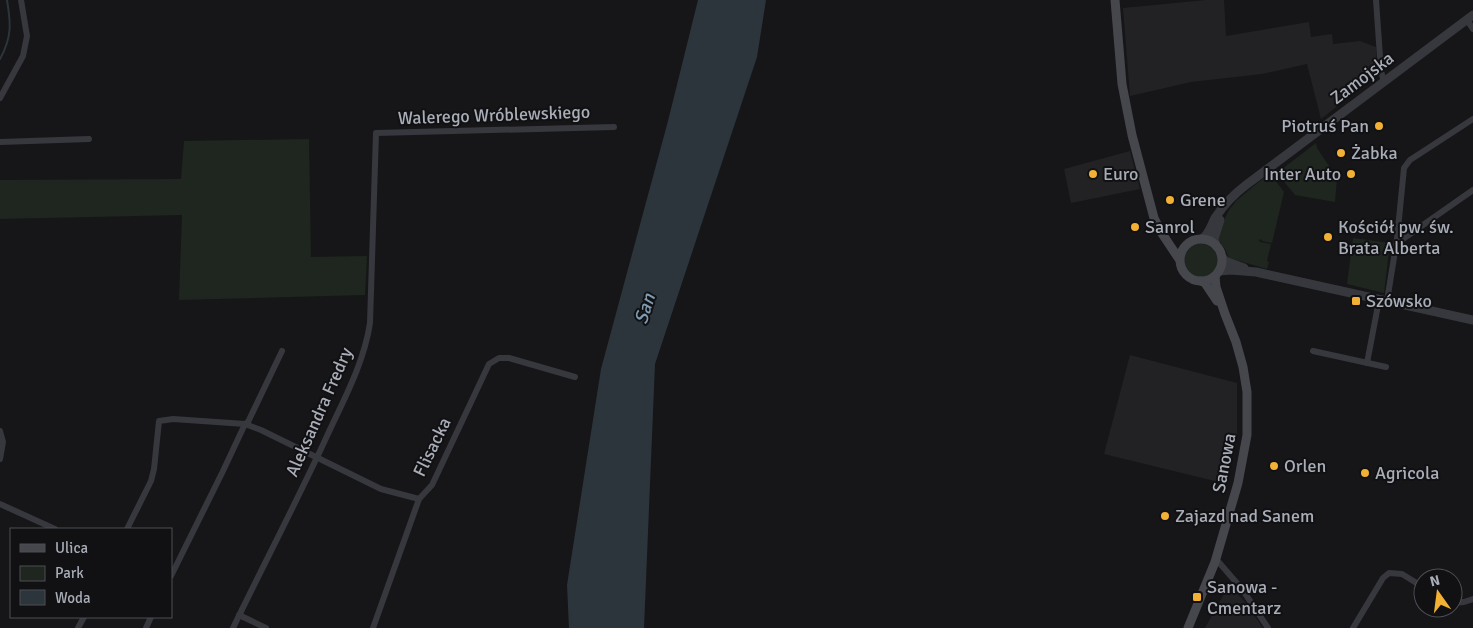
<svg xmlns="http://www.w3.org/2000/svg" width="1473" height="628" font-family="Signika,sans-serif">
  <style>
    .built { fill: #222225 }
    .green { fill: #1e261f }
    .water { fill: #2c353c }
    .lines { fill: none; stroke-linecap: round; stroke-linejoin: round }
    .stream { stroke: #2c353c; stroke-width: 2 }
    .minor { stroke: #37383d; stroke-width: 6 }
    .tertiary { stroke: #37383d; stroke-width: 9 }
    .secondary { stroke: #45474d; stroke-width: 9 }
    .poi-dot { fill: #f2b134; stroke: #111113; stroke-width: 2 }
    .labels { text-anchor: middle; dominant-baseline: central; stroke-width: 4; stroke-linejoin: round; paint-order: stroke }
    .street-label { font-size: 18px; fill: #a8adb8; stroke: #111113 }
    .poi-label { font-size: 18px; fill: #a8adb8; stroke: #111113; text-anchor: start }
    .water-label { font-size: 19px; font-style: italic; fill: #7f9bb3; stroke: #111113 }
  </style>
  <rect width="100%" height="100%" fill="#161618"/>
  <g class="built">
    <path d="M1206 0H1224L1226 36 1309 22 1311 37 1332 34 1333 44 1360 41 1376 47 1377 75 1321 119 1307 64 1262 74 1191 82 1130 96 1123 8Z"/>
    <path d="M1130 151 1140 189 1071 203 1064 169Z"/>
    <path d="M1130 355 1237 383V434L1230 466 1223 483 1104 454Z"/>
    <path d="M1229 585 1245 602 1263 628H1205Z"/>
  </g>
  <g class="green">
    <path d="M309 139 311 257 367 256 365 295 179 300 182 215 0 219V180L181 179 184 141Z"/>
    <path d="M1316 143 1317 148 1337 178 1335 202 1295 195 1277 173Z"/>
    <path d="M1266 176H1272L1284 192 1272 243 1262 241 1261 239 1259 240 1260 242 1271 244 1267 261 1269 262 1267 269 1229 258 1225 249 1219 241 1218 237 1223 222 1229 210 1237 200Z"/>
    <path d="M1353 238 1390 243 1384 293 1347 284Z"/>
    <circle cx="1201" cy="260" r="17"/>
  </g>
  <path class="water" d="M698 0H766L757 57 655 364 644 628H569L567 585 601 369 668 121Z"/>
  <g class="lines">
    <path class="stream" d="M0 59C12 37 11 24 7 0"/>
    <g class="minor">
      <path d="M1376 0 1381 71 1384 82"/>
      <path d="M1467 20 1473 29"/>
      <path d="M0 98 23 56 27 36 21 0"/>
      <path d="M0 142 89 139"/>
      <path d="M1397 239H1403L1473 190"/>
      <path d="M1387 301 1397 239 1404 168 1410 160 1473 119"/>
      <path d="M1313 351 1386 367"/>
      <path d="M1367 363 1379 300"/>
      <path d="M0 431 3 442 0 459"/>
      <path d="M0 504 55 529"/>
      <path d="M127 529 151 481 154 469 159 421 173 419 245 424 261 430 381 489 419 499"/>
      <path d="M1216 559 1242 589 1268 628"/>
      <path d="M171 576 223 471 245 424 248 422 282 351"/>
      <path d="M1453 603 1464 602 1473 599"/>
      <path d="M239 615 266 628"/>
      <path d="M78 628 84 617"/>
      <path d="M146 628 151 617"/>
      <path d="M233 628C264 564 297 501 327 436 344 399 364 363 370 323L376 133 614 127"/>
      <path d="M373 628 419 499 432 485 489 364 499 358H509L575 377"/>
      <path d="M1353 628 1383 578 1389 573 1402 574 1423 587"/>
    </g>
    <g class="tertiary">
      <path d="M1202 239C1209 234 1211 226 1215 218 1223 206 1234 194 1246 185L1473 15"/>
      <path d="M1216 246 1214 239 1220 220"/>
      <path d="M1222 257 1225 261 1244 268"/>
      <path d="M1219 271 1231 270 1256 272 1473 320"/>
    </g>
    <g class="secondary">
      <path d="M1115 0 1122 84 1132 135 1154 218 1161 232 1179 259"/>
      <circle cx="1201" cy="260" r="21"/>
      <path d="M1201 281 1205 283 1217 301"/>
      <path d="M1188 628 1215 562 1238 483 1247 435V392L1243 367 1236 342 1225 314 1216 287 1215 276"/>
    </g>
  </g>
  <g class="poi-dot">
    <circle cx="1379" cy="126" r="5"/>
    <circle cx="1341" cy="153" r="5"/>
    <circle cx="1093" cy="174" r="5"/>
    <circle cx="1351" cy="174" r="5"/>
    <circle cx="1170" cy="200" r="5"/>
    <circle cx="1135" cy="227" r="5"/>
    <circle cx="1328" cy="237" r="5"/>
    <rect x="1351" y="296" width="10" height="10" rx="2.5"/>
    <circle cx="1274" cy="466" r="5"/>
    <circle cx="1365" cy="473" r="5"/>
    <circle cx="1165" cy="516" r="5"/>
    <rect x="1192" y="592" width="10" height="10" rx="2.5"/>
  </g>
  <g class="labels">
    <g class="street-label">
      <text transform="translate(1362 78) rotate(-37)">Zamojska</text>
      <text transform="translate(494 115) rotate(-2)">Walerego Wróblewskiego</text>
      <text transform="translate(319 412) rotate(-66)">Aleksandra Fredry</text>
      <text transform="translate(432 447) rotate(-64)">Flisacka</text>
      <text transform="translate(1224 463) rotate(-79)">Sanowa</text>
    </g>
    <g class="poi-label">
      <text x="1369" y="126" text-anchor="end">Piotruś Pan</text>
      <text x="1351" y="153">Żabka</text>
      <text x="1103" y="174">Euro</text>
      <text x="1341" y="174" text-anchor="end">Inter Auto</text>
      <text x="1180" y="200">Grene</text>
      <text x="1145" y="227">Sanrol</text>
      <text x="1338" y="227">Kościół pw. św.<tspan x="1338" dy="21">Brata Alberta</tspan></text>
      <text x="1366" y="301">Szówsko</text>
      <text x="1284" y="466">Orlen</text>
      <text x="1375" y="473">Agricola</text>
      <text x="1175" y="516">Zajazd nad Sanem</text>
      <text x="1207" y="587">Sanowa -<tspan x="1207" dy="21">Cmentarz</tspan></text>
    </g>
    <g class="water-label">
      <text transform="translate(645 309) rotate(-73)">San</text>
    </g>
  </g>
  <rect x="10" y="528" width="162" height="90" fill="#111113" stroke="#4d4f55"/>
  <rect x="20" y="544" width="25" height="8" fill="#45474d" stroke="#4d4f55"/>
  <text x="55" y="553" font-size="15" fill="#a8adb8">Ulica</text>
  <rect x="20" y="566" width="25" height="15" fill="#1e261f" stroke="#4d4f55"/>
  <text x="55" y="578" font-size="15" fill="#a8adb8">Park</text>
  <rect x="20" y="590" width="25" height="15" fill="#2c353c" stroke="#4d4f55"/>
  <text x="55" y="603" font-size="15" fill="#a8adb8">Woda</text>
  <g transform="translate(1438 593) rotate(346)"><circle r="24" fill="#111113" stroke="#4d4f55"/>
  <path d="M0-4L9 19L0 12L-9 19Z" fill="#f2b134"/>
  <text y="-8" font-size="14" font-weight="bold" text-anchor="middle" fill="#a8adb8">N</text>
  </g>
</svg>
